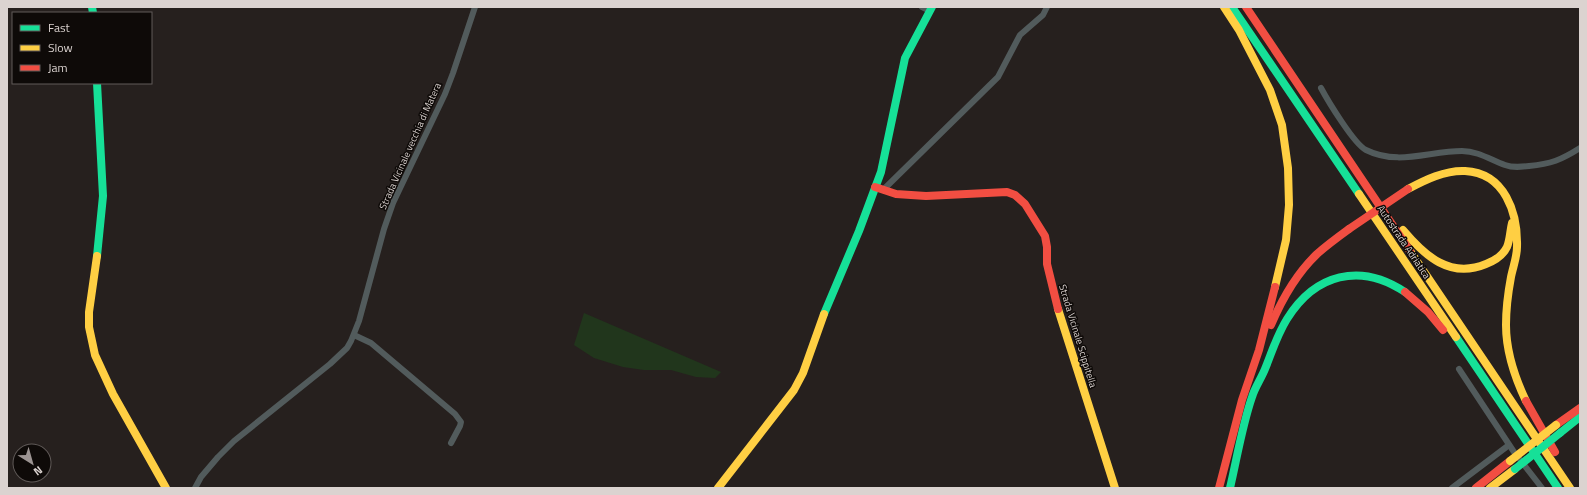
<svg xmlns="http://www.w3.org/2000/svg" width="1587" height="495" font-family="'Titillium Web',sans-serif">
  <style>
    .green { fill: #21361c }
    .lines { fill: none; stroke-linecap: round; stroke-linejoin: round }
    .street { stroke: #525b5c; stroke-width: 6 }
    .fast { stroke: #16e098; stroke-width: 8 }
    .slow { stroke: #ffcf43; stroke-width: 8 }
    .jam { stroke: #f24e42; stroke-width: 8 }
    .fast-bridge { stroke: #16e098; stroke-width: 8 }
    .slow-bridge { stroke: #ffcf43; stroke-width: 8 }
    .jam-bridge { stroke: #f24e42; stroke-width: 8 }
    .labels { text-anchor: middle; dominant-baseline: central; stroke-width: 3; stroke-linejoin: round; paint-order: stroke }
    .street-label { font-size: 10px; fill: #dbd3d0; stroke: #0e0a08 }
  </style>
  <rect width="100%" height="100%" fill="#26201e"/>
  <path class="green" d="M584 313 721 372 715 378 696 377 671 370H644L623 367 594 358 574 345Z"/>
  <g class="lines">
    <g class="street">
      <path d="M922 7 930 11"/>
      <path d="M1321 88C1328 101 1354 144 1366 150 1398 166 1429 151 1462 151 1478 151 1491 160 1505 165 1513 168 1521 167 1529 166 1551 164 1561 160 1580 148"/>
      <path d="M883 190 998 77 1020 35 1043 15 1047 7"/>
      <path d="M354 335 371 343 455 414 461 422 460 426 451 443"/>
      <path d="M1459 369 1514 452 1542 488"/>
      <path d="M195 488 201 477 218 457 234 441 330 364 347 348 351 341 359 321 384 229 393 203 445 94 453 73 475 7"/>
      <path d="M1452 488 1509 445"/>
    </g>
    <g class="fast">
      <path d="M92 7 93 13"/>
      <path d="M1232 7 1359 194"/>
      <path d="M97 83 103 196 97 256"/>
      <path d="M824 314 859 231 881 172 905 58 932 7"/>
      <path d="M1456 337 1558 488"/>
      <path d="M1560 433 1580 417"/>
      <path d="M1230 488C1237 458 1242 426 1252 397 1255 387 1261 379 1265 369 1272 352 1277 335 1287 319 1315 274 1360 262 1405 292"/>
    </g>
    <g class="slow">
      <path d="M1224 7 1239 30 1270 90 1282 125 1288 168 1289 205 1286 240 1275 287"/>
      <path d="M1408 189C1425 180 1445 170 1465 171 1505 173 1518 213 1517 247 1517 257 1513 267 1511 277 1508 293 1506 309 1506 325 1506 352 1515 378 1526 401"/>
      <path d="M1359 194 1456 337"/>
      <path d="M1403 230C1425 256 1450 279 1486 264 1494 261 1503 255 1507 247 1510 240 1510 231 1512 223"/>
      <path d="M1410 251 1570 488"/>
      <path d="M97 256 89 312V327L95 355 113 394 166 488"/>
      <path d="M1058 309 1115 488"/>
      <path d="M718 488 794 390 803 373 824 314"/>
      <path d="M1490 488 1515 469"/>
    </g>
    <g class="jam">
      <path d="M1246 7 1410 251"/>
      <path d="M875 187 896 194 926 196 1007 192 1015 195 1025 204 1045 236 1047 247V264L1058 309"/>
      <path d="M1405 292 1428 312 1443 330"/>
      <path d="M1271 325C1282 299 1296 274 1317 254 1327 245 1338 237 1349 229"/>
      <path d="M1526 401 1555 452"/>
      <path d="M1556 425 1580 408"/>
      <path d="M1219 488 1242 400 1259 350 1275 287"/>
      <path d="M1476 488 1510 461"/>
    </g>
    <path class="fast-bridge" d="M1515 469 1560 433"/>
    <path class="slow-bridge" d="M1510 461 1556 425"/>
    <path class="jam-bridge" d="M1349 229 1408 189"/>
  </g>
  <g class="labels">
    <g class="street-label">
      <text transform="translate(410 146) rotate(-66)">Strada Vicinale vecchia di Matera</text>
      <text transform="translate(1404 242) rotate(56)">Autostrada Adriatica</text>
      <text transform="translate(1078 336) rotate(73)">Strada Vicinale Scippitella</text>
    </g>
  </g>
  <rect width="1587" height="495" fill="none" stroke="#dbd3d0" stroke-width="16"/>
  <rect x="12" y="12" width="140" height="72" fill="#0e0a08" stroke="#605a58"/>
  <rect x="20" y="25" width="20" height="6" fill="#16e098" stroke="#605a58"/>
  <text x="48" y="32" font-size="12" fill="#dbd3d0">Fast</text>
  <rect x="20" y="45" width="20" height="6" fill="#ffcf43" stroke="#605a58"/>
  <text x="48" y="52" font-size="12" fill="#dbd3d0">Slow</text>
  <rect x="20" y="65" width="20" height="6" fill="#f24e42" stroke="#605a58"/>
  <text x="48" y="72" font-size="12" fill="#dbd3d0">Jam</text>
  <g transform="translate(32 463) rotate(143)"><circle r="19" fill="#0e0a08" stroke="#605a58"/>
  <path d="M0-3L7 15L0 10L-7 15Z" fill="#9c9492"/>
  <text y="-6" font-size="11" font-weight="bold" text-anchor="middle" fill="#dbd3d0">N</text>
  </g>
</svg>
